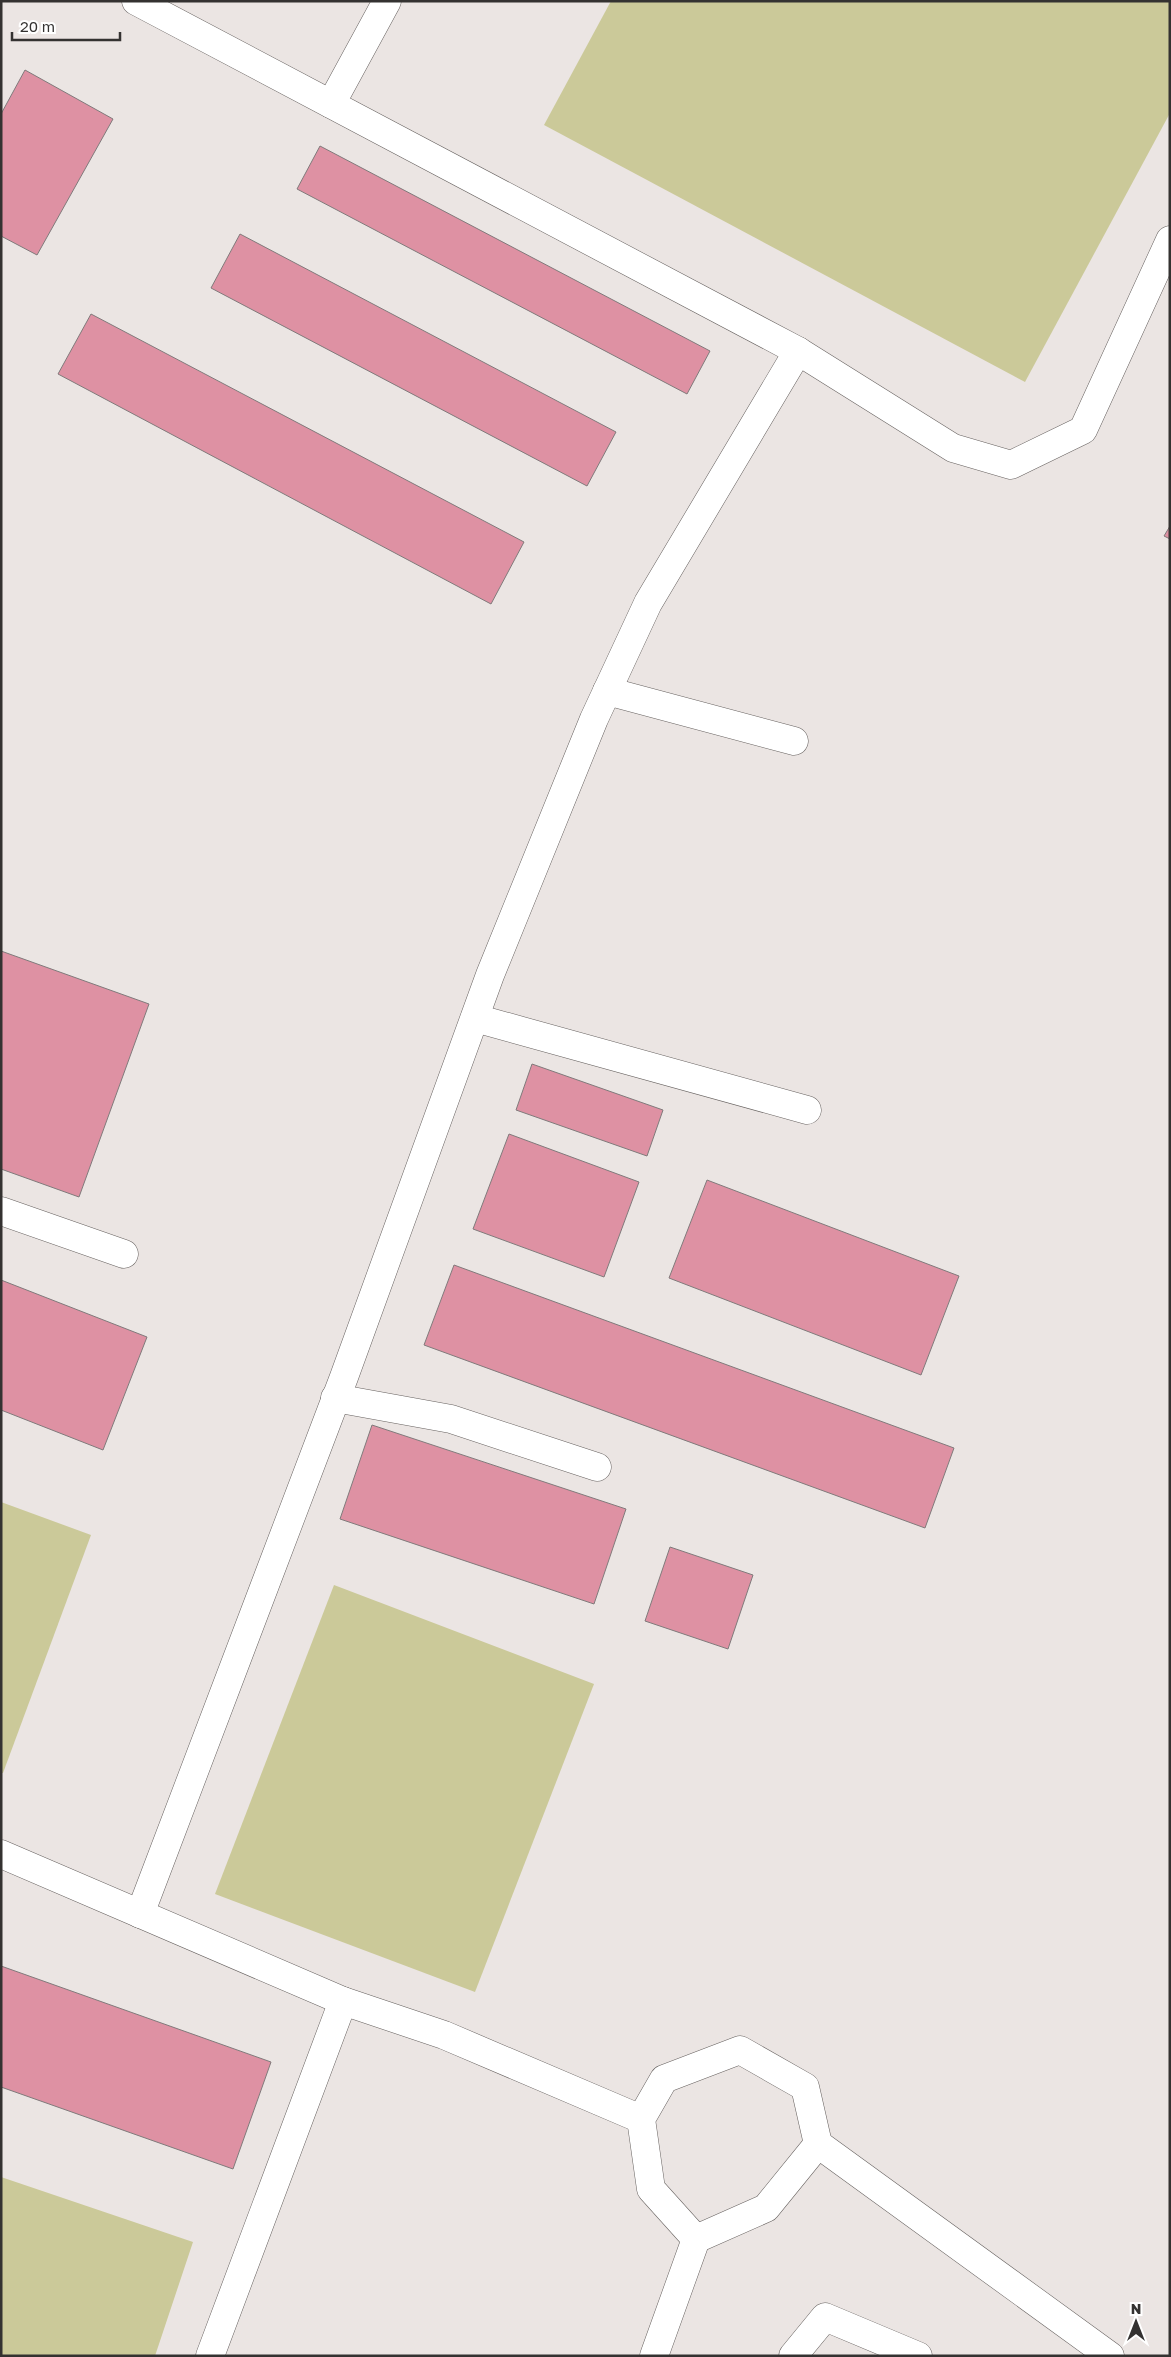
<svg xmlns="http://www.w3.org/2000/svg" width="1171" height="2357" font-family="'Golos Text',sans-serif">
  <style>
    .green { fill: #cbc999 }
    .building { fill: #de91a3; stroke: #807a7b }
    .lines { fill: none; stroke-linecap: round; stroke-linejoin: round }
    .minor-casing { stroke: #676260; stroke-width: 29 }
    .minor { stroke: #fff; stroke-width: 28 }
  </style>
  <rect width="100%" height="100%" fill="#ebe5e3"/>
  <g class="green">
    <path d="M611 1H1170V113L1025 382 544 125Z"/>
    <path d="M1 1502 91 1535 3 1773H1Z"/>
    <path d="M334 1585 594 1684 475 1992 215 1894Z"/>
    <path d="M1 2177 193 2242 155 2356H1Z"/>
  </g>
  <g class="building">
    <path d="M25 70 113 119 37 255 1 236V114Z"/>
    <path d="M320 146 710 351 687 394 297 189Z"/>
    <path d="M240 234 616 432 587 486 211 288Z"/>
    <path d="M91 314 524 542 491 604 58 374Z"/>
    <path d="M1170 526V539L1164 536Z"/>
    <path d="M1 951 149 1004 79 1197 1 1169Z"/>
    <path d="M532 1064 663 1110 647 1156 516 1110Z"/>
    <path d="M509 1134 639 1182 604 1277 473 1229Z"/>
    <path d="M707 1180 959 1276 921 1375 669 1278Z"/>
    <path d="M454 1265 954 1448 925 1528 424 1345Z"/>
    <path d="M1 1280 147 1337 103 1450 1 1410Z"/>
    <path d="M372 1425 626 1509 594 1604 340 1519Z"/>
    <path d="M670 1547 753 1575 728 1649 645 1621Z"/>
    <path d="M1 1966 271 2062 233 2169 1 2087Z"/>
  </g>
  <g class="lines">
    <defs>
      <g id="minor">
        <path d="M136 1 798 351"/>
        <path d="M331 104 387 1"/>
        <path d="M607 691 794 741"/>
        <path d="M475 1018 807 1110"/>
        <path d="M1 1211 124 1254"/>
        <path d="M335 1398 451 1419 597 1467"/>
        <path d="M1 1854 343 2001"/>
        <path d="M140 1914 344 1377 490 975 594 719 648 603 798 351 953 448 1011 465 1083 430 1170 240"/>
        <path d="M818 2144 1110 2356"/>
        <path d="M210 2356 343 2001 444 2035 641 2119"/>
        <path d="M654 2356 696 2239 766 2208 818 2144 805 2087 740 2050 664 2079 641 2119 651 2189 696 2239"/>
        <path d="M793 2356 825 2317 918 2356"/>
      </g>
    </defs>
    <use href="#minor" class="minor-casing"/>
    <use href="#minor" class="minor"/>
  </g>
  <rect width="1171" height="2357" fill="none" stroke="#343231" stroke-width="5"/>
  <g transform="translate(1136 2322)" stroke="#ffffff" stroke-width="4" paint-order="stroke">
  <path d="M0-4L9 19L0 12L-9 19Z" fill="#343231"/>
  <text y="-8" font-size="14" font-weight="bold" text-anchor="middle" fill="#343231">N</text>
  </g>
  <path d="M12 32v8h108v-8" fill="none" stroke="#343231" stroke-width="2.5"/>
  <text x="20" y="32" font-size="15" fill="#343231" stroke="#ffffff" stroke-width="4" paint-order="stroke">20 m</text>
</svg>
